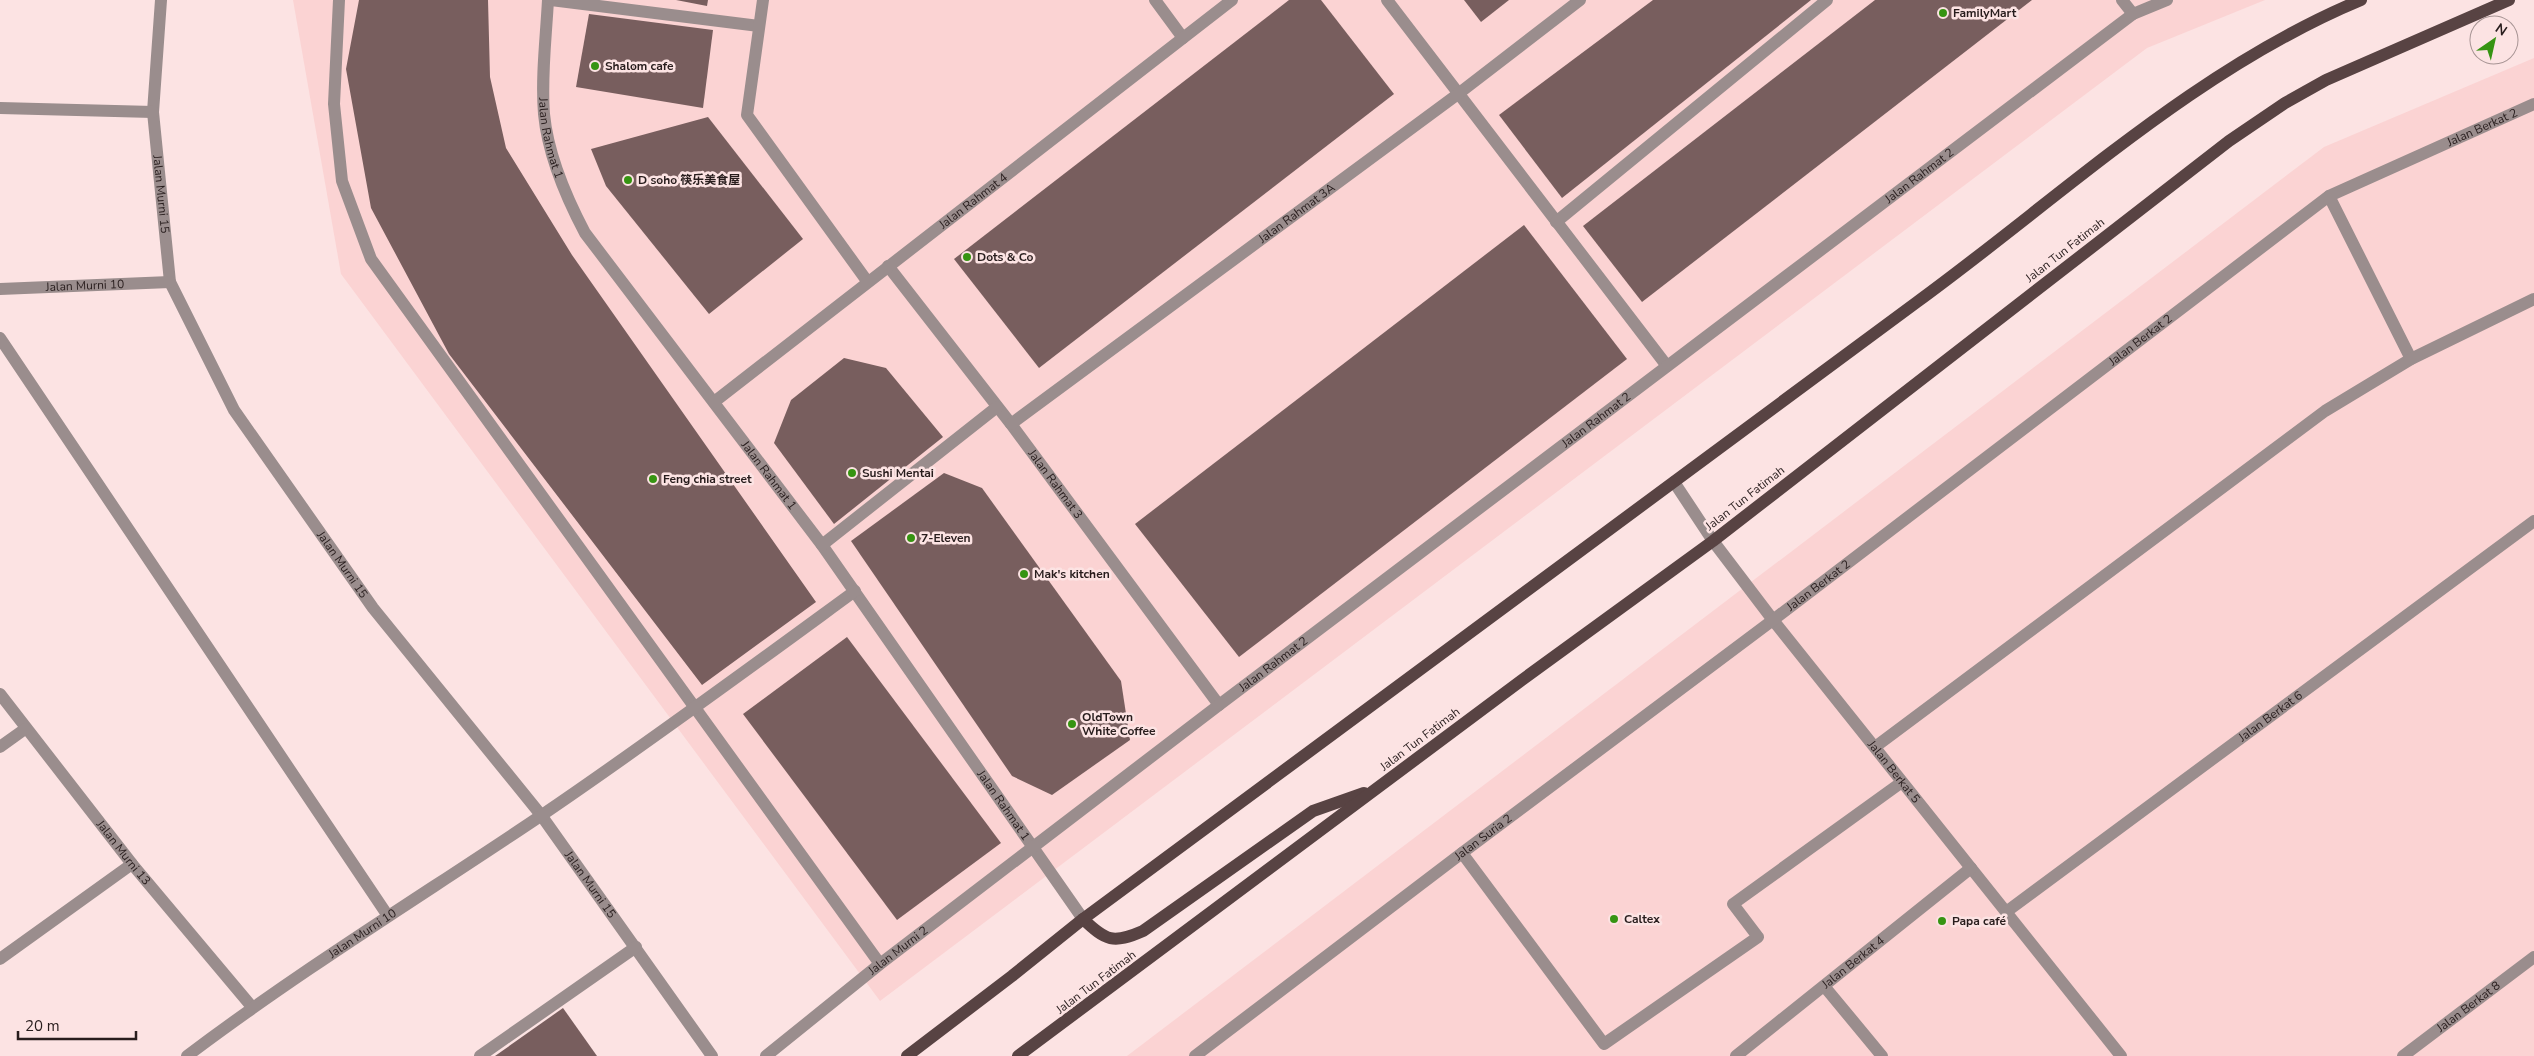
<svg xmlns="http://www.w3.org/2000/svg" width="2534" height="1056" font-family="'Nunito Sans','Noto Sans SC',sans-serif">
  <style>
    .built { fill: #fbd3d3 }
    .building { fill: #785e5e }
    .lines { fill: none; stroke-linecap: round; stroke-linejoin: round }
    .minor { stroke: #9a8d8d; stroke-width: 12 }
    .major { stroke: #584343; stroke-width: 12 }
    .poi-dot { fill: #369412; stroke: #fce3e3; stroke-width: 2 }
    .labels { text-anchor: middle; dominant-baseline: central; stroke-width: 5; stroke-linejoin: round; paint-order: stroke }
    .poi-label { font-size: 12px; font-weight: bold; fill: #281d1d; stroke: #fce3e3; text-anchor: start }
    .street-label { font-size: 12px; fill: #281d1d; stroke: #fce3e3 }
  </style>
  <rect width="100%" height="100%" fill="#fce3e3"/>
  <g class="built">
    <path d="M293 0H2265L2147 48 880 1001 341 274Z"/>
    <path d="M2534 58V1056H1127L2324 147Z"/>
  </g>
  <g class="building">
    <path d="M359 0H488L490 77 506 148 572 255 816 602 702 685 449 354 371 208 346 69Z"/>
    <path d="M676 0H708L707 6Z"/>
    <path d="M1289 0H1321L1394 94 1039 368 954 259Z"/>
    <path d="M1464 0H1509L1481 22Z"/>
    <path d="M1653 0H1811L1562 198 1499 115Z"/>
    <path d="M1875 0H2032L1642 302 1583 226Z"/>
    <path d="M589 14 713 30 703 108 576 87Z"/>
    <path d="M708 117 803 239 709 314 606 186 591 149Z"/>
    <path d="M1524 225 1627 359 1239 657 1135 524Z"/>
    <path d="M844 358 886 368 943 437 834 524 774 443 791 400Z"/>
    <path d="M944 473 982 488 1121 681 1130 740 1052 795 1012 776 851 541Z"/>
    <path d="M847 637 1001 843 897 920 743 714Z"/>
    <path d="M563 1008 597 1056H495Z"/>
  </g>
  <g class="lines">
    <g class="minor">
      <path id="s1" d="M161 0 153 112 170 282 234 410 373 608 541 815 712 1056"/>
      <path d="M339 0 334 104 342 181 371 259 880 964"/>
      <path id="s2" d="M548 0C546 38 541 77 544 114 548 156 566 197 585 233L822 545 1083 919"/>
      <path d="M551 0 759 26"/>
      <path d="M763 0 747 115 867 281"/>
      <path d="M1155 0 1183 38"/>
      <path d="M1387 0 1667 366"/>
      <path d="M2122 0 2133 14"/>
      <path d="M0 108 153 112"/>
      <path d="M2329 196 2411 359"/>
      <path d="M1556 222 1827 0"/>
      <path id="s3" d="M888 266 1011 424 1219 705"/>
      <path id="s4" d="M0 289 170 282"/>
      <path d="M0 338 388 916"/>
      <path id="s5" d="M714 402 1232 0"/>
      <path id="s6" d="M1011 424 1458 94 1580 0"/>
      <path id="s7" d="M1674 482 1713 541 1773 620 2121 1056"/>
      <path d="M822 545 997 407"/>
      <path id="s8" d="M0 694 132 864 252 1007"/>
      <path d="M0 747 25 729"/>
      <path d="M1875 747 2325 411 2411 359 2534 299"/>
      <path d="M1462 853 1604 1044 1758 937 1733 904 1902 782"/>
      <path id="s9" d="M2006 912 2534 521"/>
      <path d="M0 959 132 864"/>
      <path d="M1824 986 1882 1056"/>
      <path id="s10" d="M187 1056C301 970 423 895 542 815 648 743 751 667 855 591"/>
      <path d="M480 1056 636 947"/>
      <path id="s11" d="M766 1056 880 964 1219 705 2133 14 2167 0"/>
      <path id="s12" d="M1195 1056 1462 853 1773 620 2329 196 2534 104"/>
      <path id="s13" d="M1736 1056 1971 868"/>
      <path id="s14" d="M2403 1056 2534 957"/>
    </g>
    <g class="major">
      <path d="M1083 919C1106 941 1113 944 1143 931L1313 811 1364 793"/>
      <path d="M907 1056 1012 976 1083 919C1361 714 1639 508 1917 302 2061 197 2195 69 2361 0"/>
      <path d="M1018 1056 1522 680 1713 541 2229 141 2285 103 2326 80 2509 0"/>
    </g>
  </g>
  <g class="poi-dot">
    <circle cx="1943" cy="13" r="5"/>
    <circle cx="595" cy="66" r="5"/>
    <circle cx="628" cy="180" r="5"/>
    <circle cx="967" cy="257" r="5"/>
    <circle cx="852" cy="473" r="5"/>
    <circle cx="653" cy="479" r="5"/>
    <circle cx="911" cy="538" r="5"/>
    <circle cx="1024" cy="574" r="5"/>
    <circle cx="1072" cy="724" r="5"/>
    <circle cx="1614" cy="919" r="5"/>
    <circle cx="1942" cy="921" r="5"/>
  </g>
  <g class="labels">
    <g class="poi-label">
      <text x="1953" y="13">FamilyMart</text>
      <text x="605" y="66">Shalom cafe</text>
      <text x="638" y="180">D soho 筷乐美食屋</text>
      <text x="977" y="257">Dots &amp; Co</text>
      <text x="862" y="473">Sushi Mentai</text>
      <text x="663" y="479">Feng chia street</text>
      <text x="921" y="538">7-Eleven</text>
      <text x="1034" y="574">Mak's kitchen</text>
      <text x="1082" y="717">OldTown<tspan x="1082" dy="14">White Coffee</tspan></text>
      <text x="1624" y="919">Caltex</text>
      <text x="1952" y="921">Papa café</text>
    </g>
    <g class="street-label">
      <text stroke="none"><textPath href="#s12" startOffset="1591">Jalan Berkat 2</textPath></text>
      <text stroke="none"><textPath href="#s2" startOffset="139">Jalan Rahmat 1</textPath></text>
      <text stroke="none"><textPath href="#s11" startOffset="1451">Jalan Rahmat 2</textPath></text>
      <text stroke="none"><textPath href="#s1" startOffset="195">Jalan Murni 15</textPath></text>
      <text stroke="none"><textPath href="#s5" startOffset="328">Jalan Rahmat 4</textPath></text>
      <text stroke="none"><textPath href="#s6" startOffset="355">Jalan Rahmat 3A</textPath></text>
      <text transform="translate(2065 250) rotate(-38)">Jalan Tun Fatimah</text>
      <text stroke="none"><textPath href="#s4" startOffset="85">Jalan Murni 10</textPath></text>
      <text stroke="none"><textPath href="#s12" startOffset="1186">Jalan Berkat 2</textPath></text>
      <text stroke="none"><textPath href="#s11" startOffset="1046">Jalan Rahmat 2</textPath></text>
      <text stroke="none"><textPath href="#s2" startOffset="545">Jalan Rahmat 1</textPath></text>
      <text stroke="none"><textPath href="#s3" startOffset="275">Jalan Rahmat 3</textPath></text>
      <text transform="translate(1745 498) rotate(-38)">Jalan Tun Fatimah</text>
      <text stroke="none"><textPath href="#s1" startOffset="615">Jalan Murni 15</textPath></text>
      <text stroke="none"><textPath href="#s12" startOffset="781">Jalan Berkat 2</textPath></text>
      <text stroke="none"><textPath href="#s11" startOffset="641">Jalan Rahmat 2</textPath></text>
      <text stroke="none"><textPath href="#s9" startOffset="329">Jalan Berkat 6</textPath></text>
      <text transform="translate(1420 739) rotate(-37)">Jalan Tun Fatimah</text>
      <text stroke="none"><textPath href="#s7" startOffset="364">Jalan Berkat 5</textPath></text>
      <text stroke="none"><textPath href="#s2" startOffset="950">Jalan Rahmat 1</textPath></text>
      <text stroke="none"><textPath href="#s12" startOffset="362">Jalan Suria 2</textPath></text>
      <text stroke="none"><textPath href="#s8" startOffset="201">Jalan Murni 13</textPath></text>
      <text stroke="none"><textPath href="#s1" startOffset="1020">Jalan Murni 15</textPath></text>
      <text stroke="none"><textPath href="#s10" startOffset="214">Jalan Murni 10</textPath></text>
      <text stroke="none"><textPath href="#s11" startOffset="169">Jalan Murni 2</textPath></text>
      <text stroke="none"><textPath href="#s13" startOffset="150">Jalan Berkat 4</textPath></text>
      <text transform="translate(1096 982) rotate(-37)">Jalan Tun Fatimah</text>
      <text stroke="none"><textPath href="#s14" startOffset="82">Jalan Berkat 8</textPath></text>
    </g>
  </g>
  <g transform="translate(2494 40) rotate(34)"><circle r="24" fill="#fce3e3" stroke="#a79494"/>
  <path d="M0-4L9 19L0 12L-9 19Z" fill="#369412"/>
  <text y="-8" font-size="14" font-weight="bold" text-anchor="middle" fill="#281d1d">N</text>
  </g>
  <path d="M18 1031v8h118v-8" fill="none" stroke="#281d1d" stroke-width="2.5"/>
  <text x="25" y="1031" font-size="15" fill="#281d1d" stroke="#fce3e3" stroke-width="4" paint-order="stroke">20 m</text>
</svg>
